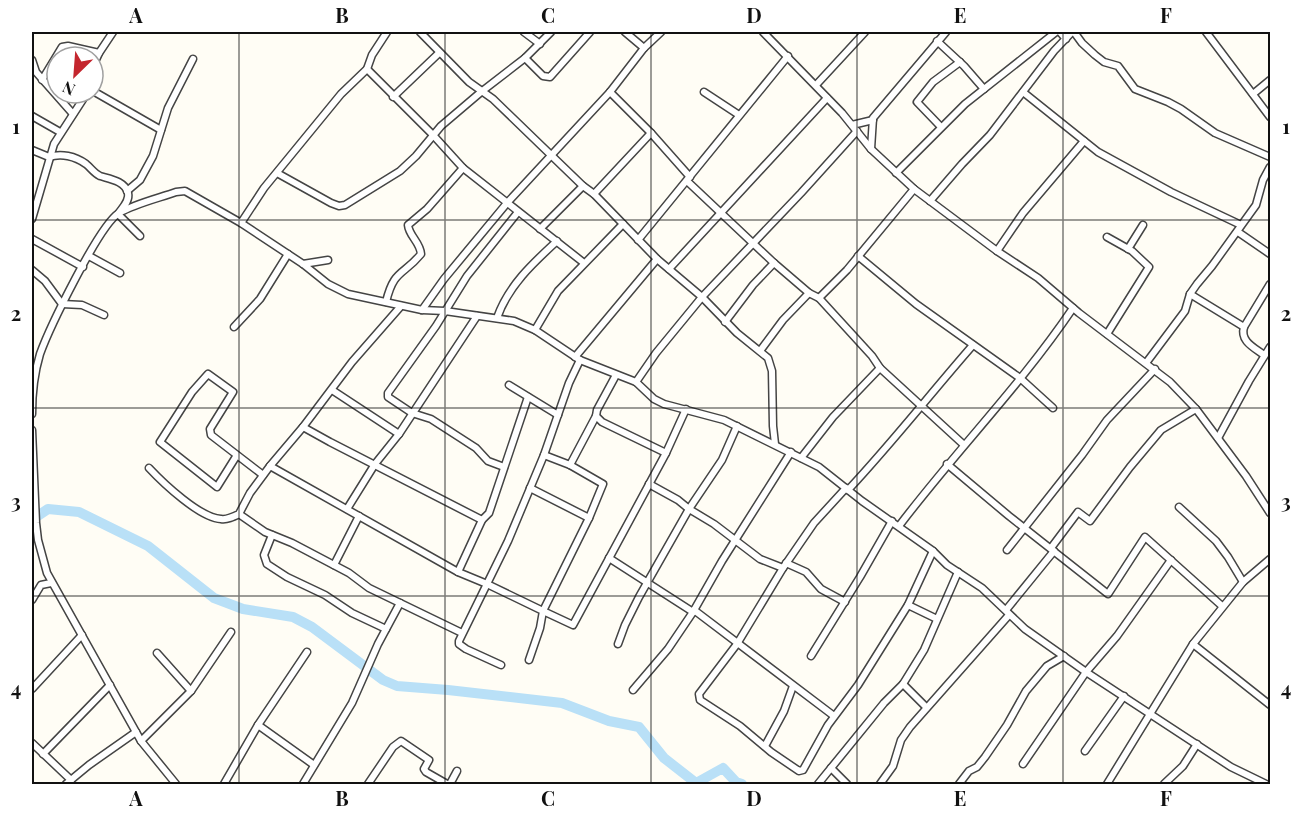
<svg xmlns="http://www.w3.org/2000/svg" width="1302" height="816" font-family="'Playfair Display',serif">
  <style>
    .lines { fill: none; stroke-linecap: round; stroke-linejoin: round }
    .river { stroke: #b9e0f7; stroke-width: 10 }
    .minor-casing { stroke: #444; stroke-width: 9 }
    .minor { stroke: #fff; stroke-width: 6 }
    .grid { fill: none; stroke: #111; stroke-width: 1.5; stroke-opacity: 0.55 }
    .neatline { fill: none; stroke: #111; stroke-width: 2 }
    .grid-label { font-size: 20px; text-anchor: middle; font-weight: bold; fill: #111 }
  </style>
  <rect width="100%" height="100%" fill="#fffdf5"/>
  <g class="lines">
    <path class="river" d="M32 511 36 517 48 509 79 512 148 546 214 598 243 609 293 617 312 627 383 680 397 686 448 690 562 703 609 721 639 727 664 758 696 783 723 768 736 782 742 784"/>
    <defs>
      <g id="minor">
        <path d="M420 32 469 82 493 99 583 186 594 194 657 259 702 297 737 333 768 358 772 371 773 426 775 444"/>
        <path d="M524 32 540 44"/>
        <path d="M625 32 644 48"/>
        <path d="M763 32 842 113 871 149 914 189 997 251 1038 278 1079 313 1170 382 1196 409 1246 476 1270 513"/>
        <path d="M1060 32 1066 39"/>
        <path d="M1074 32 1082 43 1095 55 1104 62 1118 66 1135 89 1168 102 1181 109 1215 133 1270 157"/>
        <path d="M1206 32 1270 117"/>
        <path d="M937 41 964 66 984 89"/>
        <path d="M525 58 543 76 550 77 590 32"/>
        <path d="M32 60 36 72 73 114"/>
        <path d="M93 66 99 53 113 32"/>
        <path d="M367 69 433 135 463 168 584 263"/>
        <path d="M42 80 62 47 68 46 99 53"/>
        <path d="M816 85 865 32"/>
        <path d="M93 91 161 130"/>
        <path d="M610 92 651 133 690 177"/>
        <path d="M704 92 739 115"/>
        <path d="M1023 92 1098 152 1171 192 1241 225"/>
        <path d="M1253 94 1270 80"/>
        <path d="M393 97 439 53"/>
        <path d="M32 116 60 132"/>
        <path d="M852 125 873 120"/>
        <path d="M941 127 917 102 933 82 960 62"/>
        <path d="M871 149 873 118 946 32"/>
        <path d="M32 150 49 157C61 153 75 156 86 164 91 168 94 173 100 176 110 179 125 181 128 193 130 201 122 208 118 214L140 236"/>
        <path d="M277 173 331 203 339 206 345 205 400 171 416 156 441 126 481 92 525 58 551 32"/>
        <path d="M896 173 965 104 1056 32"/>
        <path d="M687 181 774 263 809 293 819 298 872 356 880 368 964 445"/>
        <path d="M127 191 140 180 153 156 168 108 193 59"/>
        <path d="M594 194 651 133"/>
        <path d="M930 201 962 164 990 135 1054 51 1072 32"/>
        <path d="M32 219 54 144 87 93"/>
        <path d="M241 223 264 188 341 94 367 69 372 55 387 32"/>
        <path d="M540 229 583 186"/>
        <path d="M1238 232 1270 254"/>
        <path d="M1107 237 1132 251 1149 267 1107 334"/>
        <path d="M32 239 83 267"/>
        <path d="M638 240 788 56"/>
        <path d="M1128 249 1143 225"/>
        <path d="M997 251 1023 213 1084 141"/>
        <path d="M89 256 120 273"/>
        <path d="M858 256 916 304 1020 378 1053 408"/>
        <path d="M303 264 328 260"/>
        <path d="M669 269 827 98"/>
        <path d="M32 270 45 281 62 304 82 305 104 315"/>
        <path d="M1190 294 1244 327C1240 341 1253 347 1264 355"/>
        <path d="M819 298 847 270 914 189"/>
        <path d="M386 302C394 269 403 276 421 254 420 242 409 236 408 225L427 209 463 168"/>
        <path d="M422 310 444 279 507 203 610 92 644 48 661 32"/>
        <path d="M497 318C508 286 533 263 557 241"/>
        <path d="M725 322 753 285 774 263"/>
        <path d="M234 327 260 299 288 254"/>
        <path d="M1244 327 1270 284"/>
        <path d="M535 330 558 291 623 224"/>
        <path d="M760 351 783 320 809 293"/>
        <path d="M575 357 657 259"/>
        <path d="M1146 363 1185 311 1190 294 1197 284 1212 266 1256 205 1263 180 1270 167"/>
        <path d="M616 375 597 410 596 416 602 422 666 453"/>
        <path d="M636 382 654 399 664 404 724 420 819 467 862 501 933 551 947 565 982 588 1025 629 1086 672 1231 767 1266 784"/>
        <path d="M509 385 558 415"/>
        <path d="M332 390 399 434"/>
        <path d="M32 414C32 394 34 374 40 354 49 329 99 225 119 213 134 204 159 198 176 192L185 191 241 223 303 264 328 284 348 294 422 310 445 311 514 321 535 330 580 360 636 382 656 353 702 297 801 193 857 131"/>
        <path d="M303 427 330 442 482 520"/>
        <path d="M32 430 36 523 38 540 47 573 141 741 176 784"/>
        <path d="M1218 438 1249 381 1270 347"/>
        <path d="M237 455 217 487 160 442 192 392 208 374 233 392 210 429 211 435 263 475"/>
        <path d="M544 455 570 465 603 484 589 518"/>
        <path d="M801 458 833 417 880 368"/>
        <path d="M947 464 1009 516 1108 594 1145 537 1222 606"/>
        <path d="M570 465 596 416"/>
        <path d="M270 466 458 572 487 584 543 611 540 628 529 660"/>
        <path d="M504 467 488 461 476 448 431 419 412 413 388 397V393L436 326 467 276 518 212"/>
        <path d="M149 468C163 483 200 518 221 519 227 520 233 517 239 514L250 493 270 466 303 427 352 362 401 306"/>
        <path d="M649 484 678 500 689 509 714 524 760 559 783 568"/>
        <path d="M530 488 589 518 543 611 573 625 666 453 686 409"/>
        <path d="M846 488 814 523 783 568 737 644 699 694 700 700 740 726 771 752 799 771 803 770 828 725 858 685 908 605 933 551"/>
        <path d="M848 490C892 443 931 393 973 345"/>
        <path d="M1179 507 1216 541 1228 557 1243 582"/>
        <path d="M347 509 375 464 399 434 477 316"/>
        <path d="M239 514 265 532 292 543 349 573 369 588 462 633"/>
        <path d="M899 526C955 452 1021 385 1073 308"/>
        <path d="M272 535 264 555 267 564 287 577 325 595 352 613 386 629"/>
        <path d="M1051 548 1078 512 1090 521 1130 467 1161 430 1196 409"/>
        <path d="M1007 550 1082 455 1107 420 1155 369"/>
        <path d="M609 558 693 612"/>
        <path d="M786 563 806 572 821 589 845 602"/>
        <path d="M334 565 359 516"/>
        <path d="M458 572 482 520 489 513 528 397"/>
        <path d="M32 600 41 585 51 583"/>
        <path d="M908 605 937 619"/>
        <path d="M694 610 834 716"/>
        <path d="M1006 610 1054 551"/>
        <path d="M618 644 625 625 639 597 689 509 722 460 737 426"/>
        <path d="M1193 644 1270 705"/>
        <path d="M157 653 191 691"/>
        <path d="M811 656 860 577 892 521"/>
        <path d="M501 665 466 649 459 644V641L508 541 544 455 569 383 580 360"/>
        <path d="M903 684 926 707"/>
        <path d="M32 689 82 635"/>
        <path d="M633 690 668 649 693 612 722 561 791 452"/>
        <path d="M258 725 314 765"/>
        <path d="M141 741 191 691 231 632"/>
        <path d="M32 743 71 780"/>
        <path d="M765 746 784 711 793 686"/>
        <path d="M1085 751 1124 696"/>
        <path d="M43 754 110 685"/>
        <path d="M1023 764 1086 672 1117 636 1171 560"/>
        <path d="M831 768 847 784"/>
        <path d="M66 784 89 765 136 732"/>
        <path d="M224 784 258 725 307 652"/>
        <path d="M303 784 352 703 378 644 400 603"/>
        <path d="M368 784 393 747 401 741 429 760 424 769 426 772 447 784"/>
        <path d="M450 784 457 771"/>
        <path d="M818 784 884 703 903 684 924 650 958 572"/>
        <path d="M880 784 893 766 901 740 910 727 1009 615"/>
        <path d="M959 784 969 771 977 767 985 757 1007 725 1026 691 1047 666 1064 656"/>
        <path d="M1107 784 1193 644 1243 582 1270 559"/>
        <path d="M1164 784 1183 766 1197 744"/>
      </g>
    </defs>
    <use href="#minor" class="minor-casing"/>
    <use href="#minor" class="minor"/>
  </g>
  <path class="grid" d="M239 32V784M445 32V784M651 32V784M857 32V784M1063 32V784M32 220H1270M32 408H1270M32 596H1270"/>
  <rect width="1302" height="816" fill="none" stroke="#ffffff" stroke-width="66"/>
  <g transform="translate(75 75) rotate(205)"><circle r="28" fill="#ffffff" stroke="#a0a0a0" stroke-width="1.5"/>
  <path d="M0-4.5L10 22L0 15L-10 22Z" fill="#c4262e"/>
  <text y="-9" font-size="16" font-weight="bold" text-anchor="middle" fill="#111111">N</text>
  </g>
  <rect x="33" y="33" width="1236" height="750" class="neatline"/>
  <g class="grid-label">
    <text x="136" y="23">A</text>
    <text x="342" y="23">B</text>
    <text x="548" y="23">C</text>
    <text x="754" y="23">D</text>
    <text x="960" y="23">E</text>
    <text x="1166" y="23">F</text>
    <text x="16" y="134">1</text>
    <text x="1286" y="134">1</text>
    <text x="16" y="321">2</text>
    <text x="1286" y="321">2</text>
    <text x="16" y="509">3</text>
    <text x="1286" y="509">3</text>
    <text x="16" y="696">4</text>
    <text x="1286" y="696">4</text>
    <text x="136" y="806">A</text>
    <text x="342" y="806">B</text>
    <text x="548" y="806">C</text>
    <text x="754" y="806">D</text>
    <text x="960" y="806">E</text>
    <text x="1166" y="806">F</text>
  </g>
</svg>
